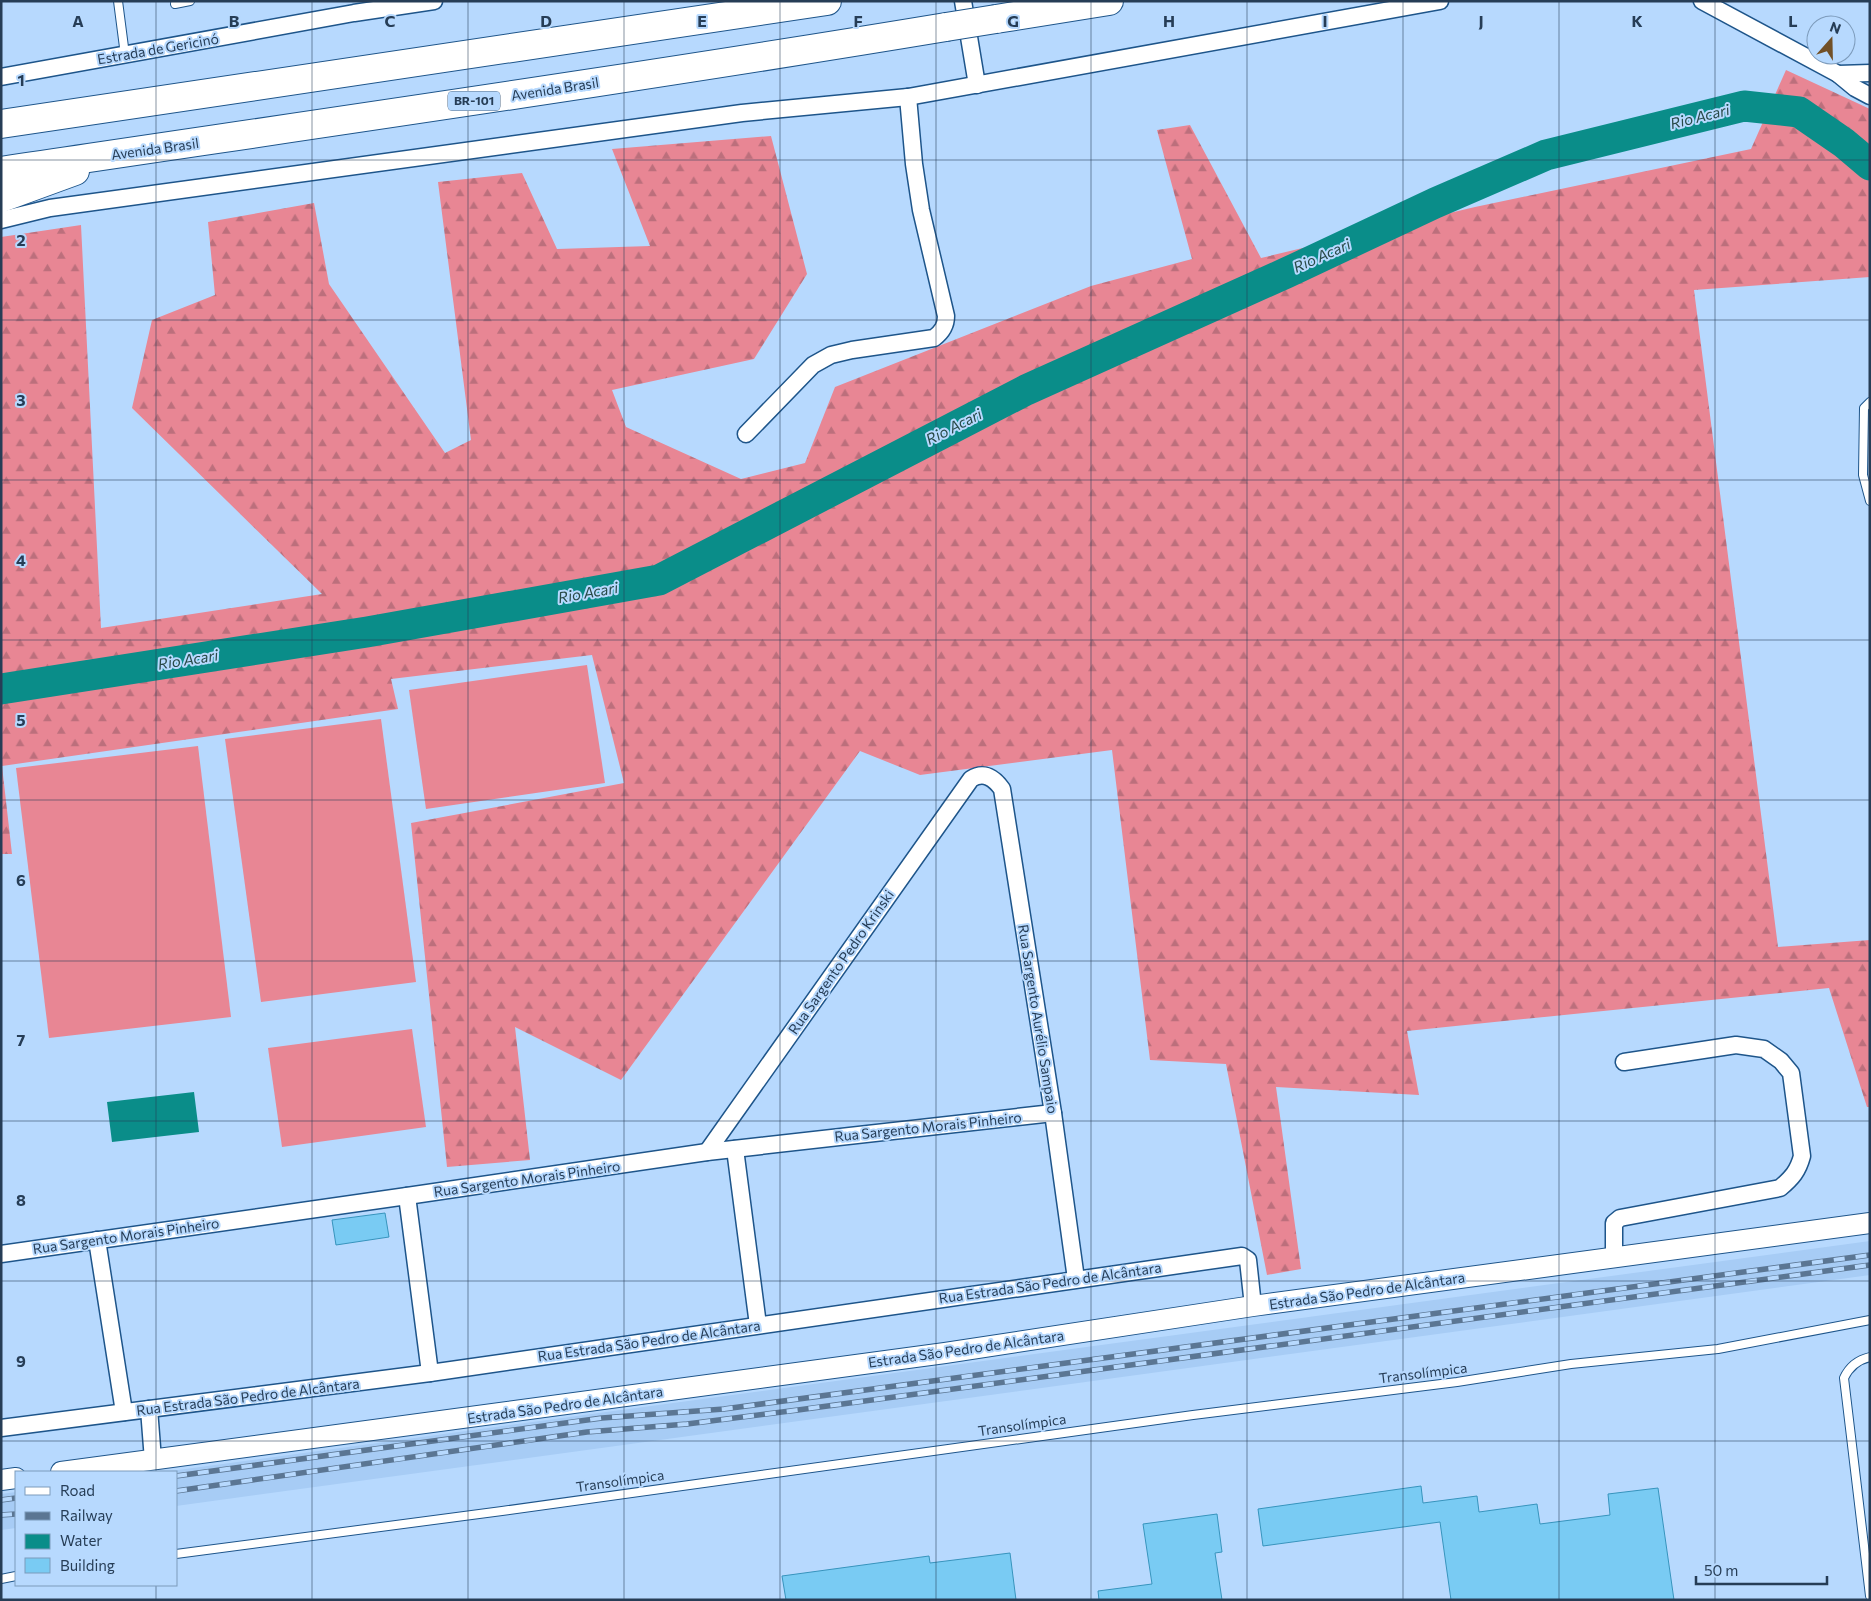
<svg xmlns="http://www.w3.org/2000/svg" width="1871" height="1601" font-family="Commissioner,sans-serif">
<defs>
<pattern id="forest-firs" width="22" height="20" patternUnits="userSpaceOnUse" patternTransform="scale(1.25)"><rect width="22" height="20" fill="#e88694"/><path d="M5 1l3.5 6h-7zM16 11l3.5 6h-7z" fill="#bc6f7c"/></pattern>
</defs>
<rect width="100%" height="100%" fill="#b7d9fe"/>
<g fill="#a7ccf5">
<polygon points="1870,1241 1870,1275 176,1506 176,1472 163,1472"/>
<polygon points="16,1492 16,1528 1,1530 1,1494"/>
</g>
<polygon fill="url(#forest-firs)" points="1786,70 1870,109 1870,277 1694,290 1778,947 1870,940 1870,1107 1867,1107 1829,988 1407,1031 1419,1095 1276,1087 1301,1269 1267,1275 1226,1064 1150,1060 1112,750 920,775 860,751 621,1080 515,1027 530,1160 447,1167 411,823 624,783 592,655 391,679 398,709 2,766 12,854 1,854 1,237 81,225 101,628 322,594 132,408 152,320 215,295 208,222 314,203 329,284 445,453 471,440 438,182 522,173 557,249 650,246 612,149 771,136 807,274 754,359 612,390 626,427 741,479 805,463 835,387 1091,286 1192,259 1157,130 1190,125 1261,258 1475,207 1751,149"/>
<g fill="#e88694">
<polygon points="587,665 605,783 426,809 409,690"/>
<polygon points="381,719 416,982 261,1002 225,739"/>
<polygon points="198,746 231,1017 49,1038 16,768"/>
<polygon points="412,1029 426,1127 282,1147 268,1048"/>
</g>
<polygon fill="#0a8d89" points="194,1092 199,1132 112,1142 107,1102"/>
<g fill="none" stroke-linecap="round" stroke-linejoin="round">
<polyline stroke="#0a8d89" stroke-width="31" points="1,689 367,632 659,580 1026,390 1286,273 1435,203 1546,155 1744,106 1799,112 1844,143 1870,165"/>
</g>
<g fill="#79cbf3" stroke="#3794bd">
<polygon points="385,1213 389,1237 336,1245 332,1220"/>
<polygon points="1421,1486 1423,1503 1477,1496 1479,1512 1537,1504 1540,1524 1610,1515 1608,1494 1658,1488 1674,1600 1451,1600 1440,1522 1263,1546 1258,1509"/>
<polygon points="1217,1514 1222,1552 1215,1553 1222,1600 1099,1600 1098,1591 1152,1584 1143,1524"/>
<polygon points="1010,1553 1016,1600 786,1600 782,1576 929,1556 930,1563"/>
</g>
<g fill="none" stroke-linecap="round" stroke-linejoin="round">
<defs>
<g id="service">
<polyline points="118,1 125,55"/>
<polyline points="175,4 190,1"/>
<polyline points="1870,402 1864,408 1863,475 1870,501"/>
<path d="M 1870,1357 C 1857,1360 1849,1367 1844,1378 L 1870,1596"/>
<polyline points="176,1554 502,1511 1193,1415 1457,1382 1571,1364 1718,1349 1870,1320"/>
<polyline points="1,1579 16,1576"/>
</g>
<g id="minor">
<polyline points="963,1 977,85"/>
<polyline points="1702,1 1838,74 1855,88 1870,96"/>
<polyline points="1838,74 1870,73"/>
<polyline points="1,77 354,13 434,1"/>
<polyline points="1,220 50,208 742,113 908,97 1440,1"/>
<path d="M 746,434 L 813,365 L 831,355 L 852,350 L 934,338 C 942,332 946,326 946,316 L 921,210 L 914,164 L 908,97"/>
<polyline points="735,1149 758,1325"/>
<path d="M 707,1152 L 971,779 C 984,771 994,778 1002,789 L 1053,1113 L 1076,1279"/>
<polyline points="407,1196 430,1373"/>
<polyline points="97,1240 124,1412"/>
<polyline points="1,1254 407,1196 707,1152 1053,1113"/>
<path d="M 1614,1258 L 1614,1223 L 1620,1218 L 1780,1188 C 1792,1178 1798,1171 1802,1156 L 1791,1073 L 1781,1061 L 1764,1049 L 1736,1045 L 1624,1062"/>
<polyline points="149,1409 153,1460"/>
<polyline points="1,1428 430,1373 1242,1256 1248,1260 1253,1306"/>
</g>
<g id="tertiary">
<polyline points="61,1472 945,1353 1253,1306 1870,1223"/>
<polyline points="1,1480 16,1478"/>
</g>
<g id="motorway">
<polyline points="996,19 1109,1"/>
<polyline points="1,124 827,1"/>
<path d="M 1,171 C 316,124 632,79 946,27"/>
<polyline points="1,198 75,171"/>
</g>
</defs>
<use href="#service" stroke="#1e558a" stroke-width="10"/>
<use href="#minor" stroke="#1e558a" stroke-width="19"/>
<use href="#tertiary" stroke="#1e558a" stroke-width="22"/>
<use href="#motorway" stroke="#1e558a" stroke-width="30"/>
<use href="#service" stroke="#fff" stroke-width="8"/>
<use href="#minor" stroke="#fff" stroke-width="16"/>
<use href="#tertiary" stroke="#fff" stroke-width="20"/>
<use href="#motorway" stroke="#fff" stroke-width="28"/>
<defs>
<g id="rail">
<polyline points="176,1476 602,1418 724,1409 1870,1255"/>
<polyline points="176,1491 587,1432 687,1424 798,1410 1870,1265"/>
<polyline points="1,1500 16,1498"/>
<polyline points="1,1515 16,1514"/>
</g>
</defs>
<use href="#rail" stroke="#5b7693" stroke-width="5.5"/>
<use href="#rail" stroke="#b7d9fe" stroke-width="4" stroke-dasharray="11" stroke-linecap="butt"/>
<defs>
<polyline id="motorway-bridge" points="946,27 996,19"/>
</defs>
<use href="#motorway-bridge" stroke="#1e558a" stroke-width="30" stroke-linecap="butt"/>
<use href="#motorway-bridge" stroke="#fff" stroke-width="28"/>
</g>
<path fill="none" stroke="#263d56" stroke-width="1" stroke-opacity="0.55" d="M 156,1 L 156,1472M 312,1 L 312,1600M 468,1 L 468,1600M 624,1 L 624,1600M 780,1 L 780,1600M 936,1 L 936,1600M 1091,1 L 1091,1600M 1247,1 L 1247,1600M 1403,1 L 1403,1600M 1559,1 L 1559,1600M 1715,1 L 1715,1600M 1,160 L 1870,160M 1,320 L 1870,320M 1,480 L 1870,480M 1,640 L 1870,640M 1,800 L 1870,800M 1,961 L 1870,961M 1,1121 L 1870,1121M 1,1281 L 1870,1281M 1,1441 L 1870,1441M 156,1585 L 156,1600"/>
<g text-anchor="middle" stroke-width="4" stroke-linejoin="round" paint-order="stroke">
<rect fill="#b7d9fe" stroke="#526c88" stroke-width="1" x="448" y="91.5" width="52" height="19" rx="4"/>
<g font-size="12" font-weight="bold" fill="#263d56">
<text x="474" y="105">BR-101</text>
</g>
<g font-size="14" fill="#263d56" stroke="#b7d9fe">
<text transform="translate(158 49) rotate(-10)" y="5">Estrada de Gericinó</text>
<text transform="translate(555 89) rotate(-9)" y="5">Avenida Brasil</text>
<text transform="translate(155 149) rotate(-8)" y="5">Avenida Brasil</text>
<text transform="translate(841 962) rotate(-55)" y="5">Rua Sargento Pedro Krinski</text>
<text transform="translate(1038 1019) rotate(81)" y="5">Rua Sargento Aurélio Sampaio</text>
<text transform="translate(928 1127) rotate(-6)" y="5">Rua Sargento Morais Pinheiro</text>
<text transform="translate(527 1179) rotate(-8)" y="5">Rua Sargento Morais Pinheiro</text>
<text transform="translate(126 1236) rotate(-8)" y="5">Rua Sargento Morais Pinheiro</text>
<text transform="translate(1050 1283) rotate(-8)" y="5">Rua Estrada São Pedro de Alcântara</text>
<text transform="translate(1367 1291) rotate(-8)" y="5">Estrada São Pedro de Alcântara</text>
<text transform="translate(649 1341) rotate(-8)" y="5">Rua Estrada São Pedro de Alcântara</text>
<text transform="translate(966 1349) rotate(-8)" y="5">Estrada São Pedro de Alcântara</text>
<text transform="translate(1423 1373) rotate(-7)" y="5">Transolímpica</text>
<text transform="translate(248 1397) rotate(-7)" y="5">Rua Estrada São Pedro de Alcântara</text>
<text transform="translate(565 1405) rotate(-8)" y="5">Estrada São Pedro de Alcântara</text>
<text transform="translate(1022 1425) rotate(-8)" y="5">Transolímpica</text>
<text transform="translate(620 1481) rotate(-8)" y="5">Transolímpica</text>
</g>
<g font-size="15" font-style="italic" fill="#284947" stroke="#b7d9fe">
<text transform="translate(1700 117) rotate(-14)" y="5">Rio Acari</text>
<text transform="translate(1322 256) rotate(-24)" y="5">Rio Acari</text>
<text transform="translate(954 427) rotate(-27)" y="5">Rio Acari</text>
<text transform="translate(588 593) rotate(-10)" y="5">Rio Acari</text>
<text transform="translate(188 660) rotate(-9)" y="5">Rio Acari</text>
</g>
</g>
<g font-size="16" text-anchor="middle" font-weight="bold" fill="#263d56" stroke="#b7d9fe" stroke-width="4" stroke-linejoin="round" paint-order="stroke">
<text x="78" y="27">A</text>
<text x="234" y="27">B</text>
<text x="390" y="27">C</text>
<text x="546" y="27">D</text>
<text x="702" y="27">E</text>
<text x="858" y="27">F</text>
<text x="1013" y="27">G</text>
<text x="1169" y="27">H</text>
<text x="1325" y="27">I</text>
<text x="1481" y="27">J</text>
<text x="1637" y="27">K</text>
<text x="1793" y="27">L</text>
<text x="21" y="86">1</text>
<text x="21" y="246">2</text>
<text x="21" y="406">3</text>
<text x="21" y="566">4</text>
<text x="21" y="726">5</text>
<text x="21" y="886">6</text>
<text x="21" y="1046">7</text>
<text x="21" y="1206">8</text>
<text x="21" y="1367">9</text>
</g>
<rect width="1871" height="1601" fill="none" stroke="#263d56" stroke-width="5"/>
<rect x="15" y="1471" width="162" height="115" fill="#b7d9fe" stroke="#7d9bbb"/>
<rect x="25" y="1487" width="25" height="8" fill="#ffffff" stroke="#7d9bbb"/>
<text x="60" y="1496" font-size="15" fill="#263d56">Road</text>
<rect x="25" y="1512" width="25" height="8" fill="#5b7693" stroke="#7d9bbb"/>
<text x="60" y="1521" font-size="15" fill="#263d56">Railway</text>
<rect x="25" y="1534" width="25" height="15" fill="#0a8d89" stroke="#7d9bbb"/>
<text x="60" y="1546" font-size="15" fill="#263d56">Water</text>
<rect x="25" y="1558" width="25" height="15" fill="#79cbf3" stroke="#7d9bbb"/>
<text x="60" y="1571" font-size="15" fill="#263d56">Building</text>
<g transform="translate(1831 40) rotate(20)"><circle r="24" fill="#b7d9fe" stroke="#7d9bbb"/>
<path d="M0-4L9 19L0 12L-9 19Z" fill="#715027"/>
<text y="-8" font-size="14" font-weight="bold" text-anchor="middle" fill="#263d56">N</text>
</g>
<path d="M1696 1576v8h131v-8" fill="none" stroke="#263d56" stroke-width="2.5"/>
<text x="1704" y="1576" font-size="15" fill="#263d56" stroke="#b7d9fe" stroke-width="4" paint-order="stroke">50 m</text>
</svg>
